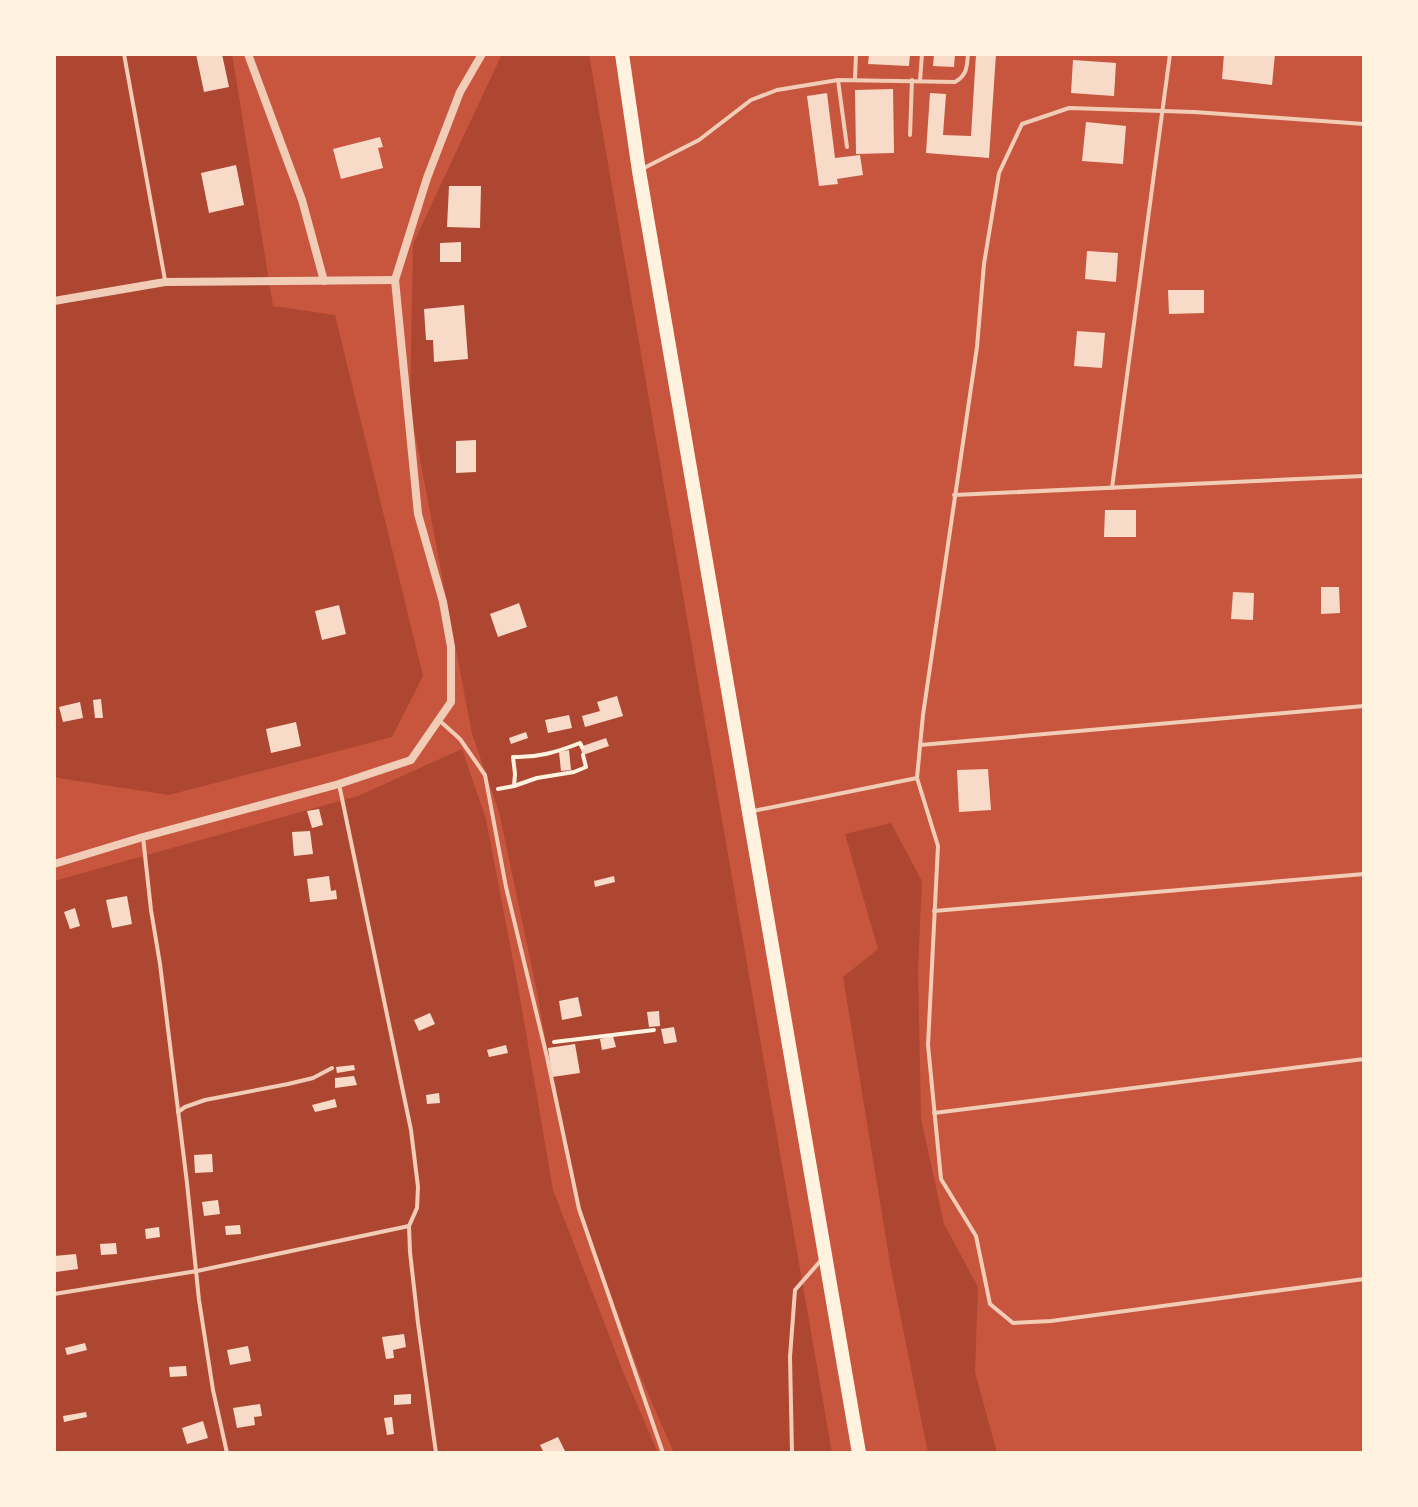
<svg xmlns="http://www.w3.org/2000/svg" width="1418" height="1507" font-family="'PT Serif',serif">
<rect width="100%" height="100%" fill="#c8553d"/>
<g fill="#ae4732">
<polygon points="54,54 232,54 273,306 335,315 423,676 392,737 169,795 58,778 54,775"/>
<polygon points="502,54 589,54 832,1453 674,1453 640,1375 571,1184 536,987 499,812 472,734 410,407 413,244"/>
<polygon points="462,749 486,819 519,992 553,1190 624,1374 658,1453 54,1453 54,881 358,796"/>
<polygon points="891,823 922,881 918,969 921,1118 944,1224 978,1287 975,1372 997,1453 928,1453 891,1269 843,977 878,949 845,834"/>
</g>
<g fill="#f7dbc8">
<polygon points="196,54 222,54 229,87 204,92"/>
<polygon points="869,54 910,54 909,66 868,64"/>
<polygon points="934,54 955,54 954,67 933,66"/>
<polygon points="976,54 996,54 989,158 926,153 930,93 946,94 943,135 971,136"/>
<polygon points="1224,54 1275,54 1272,85 1222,79"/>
<polygon points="1073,60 1116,63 1114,96 1071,93"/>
<polygon points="893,89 894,153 856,154 855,90"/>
<polygon points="827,93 835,158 860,155 863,175 837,179 838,184 819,186 807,96"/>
<polygon points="1086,122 1126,126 1123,164 1082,161"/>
<polygon points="380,137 383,147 378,148 383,168 341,179 333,149"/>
<polygon points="236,165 244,205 209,213 201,173"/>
<polygon points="449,186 481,186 480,228 447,227"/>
<polygon points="461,242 461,262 440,262 440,243"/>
<polygon points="1087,251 1118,253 1116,282 1085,279"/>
<polygon points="1168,290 1204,290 1204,313 1169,314"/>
<polygon points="464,305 468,359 434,362 433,340 426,340 424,309"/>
<polygon points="1077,331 1105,333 1102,368 1074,366"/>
<polygon points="476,440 476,472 456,473 456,441"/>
<polygon points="1105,510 1136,510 1136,537 1104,537"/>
<polygon points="1321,587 1339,587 1340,613 1321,614"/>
<polygon points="1233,592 1254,593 1253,620 1231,619"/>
<polygon points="519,603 527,627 498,637 490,614"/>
<polygon points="339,605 346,634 322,640 315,611"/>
<polygon points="617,696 623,716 585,727 582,716 600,711 597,702"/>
<polygon points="101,699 103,718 95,718 93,700"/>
<polygon points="80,702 83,718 63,722 59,707"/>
<polygon points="569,715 572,728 548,733 545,720"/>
<polygon points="296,722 301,746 271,753 266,729"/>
<polygon points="526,732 528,738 511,744 509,738"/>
<polygon points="606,738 609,746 583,755 580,747"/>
<polygon points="569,750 571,770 561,771 559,752"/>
<polygon points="988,769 991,810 959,812 957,770"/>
<polygon points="319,809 323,825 312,828 307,811"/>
<polygon points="310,831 313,854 294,856 292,832"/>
<polygon points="329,876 331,891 336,890 337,899 310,902 307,879"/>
<polygon points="614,876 615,882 595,887 594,881"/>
<polygon points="127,896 132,924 112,928 106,900"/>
<polygon points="75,908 80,926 70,929 64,912"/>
<polygon points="578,997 582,1016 562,1020 559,1001"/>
<polygon points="659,1011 660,1026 649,1027 647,1012"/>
<polygon points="430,1013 435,1024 419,1031 414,1020"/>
<polygon points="674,1027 677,1042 664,1044 661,1029"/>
<polygon points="613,1036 616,1047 602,1050 600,1039"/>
<polygon points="575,1044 580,1073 552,1077 548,1048"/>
<polygon points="506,1045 508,1053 489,1057 487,1050"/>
<polygon points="354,1065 355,1070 337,1073 336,1067"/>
<polygon points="354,1076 357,1085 335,1088 335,1078"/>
<polygon points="439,1093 440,1103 427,1104 426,1095"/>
<polygon points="335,1099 337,1107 315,1112 312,1105"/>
<polygon points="212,1154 213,1172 195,1173 194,1155"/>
<polygon points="218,1200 220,1214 204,1216 202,1202"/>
<polygon points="240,1225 241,1234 226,1235 225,1226"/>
<polygon points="159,1227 160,1237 146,1239 145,1229"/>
<polygon points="116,1243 117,1254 101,1255 100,1244"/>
<polygon points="76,1254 78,1269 56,1272 54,1256"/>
<polygon points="404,1334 406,1347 393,1350 394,1358 386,1359 382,1337"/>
<polygon points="85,1343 87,1350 67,1355 65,1348"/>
<polygon points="248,1346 251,1361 230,1365 227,1350"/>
<polygon points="186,1366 187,1376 170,1377 169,1367"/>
<polygon points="411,1394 411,1404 394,1405 394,1395"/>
<polygon points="260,1404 262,1416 254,1417 255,1425 237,1428 233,1408"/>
<polygon points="86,1412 87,1417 64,1422 63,1416"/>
<polygon points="392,1417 394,1434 387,1435 384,1418"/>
<polygon points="203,1421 208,1438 187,1444 182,1428"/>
<polygon points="558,1437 566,1453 544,1453 540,1445"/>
</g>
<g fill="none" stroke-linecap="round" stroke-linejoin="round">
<g stroke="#fff3e0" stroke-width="4">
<polyline points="514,786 537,778 574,772 586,767 583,755"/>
<path d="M 498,789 L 514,786 L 515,774 L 513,757 C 537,758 557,752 580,743 L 582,747"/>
<polyline points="554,1042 654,1030"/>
</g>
<g stroke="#f1ccb7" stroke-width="4">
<polyline points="124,54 165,280"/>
<polyline points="855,79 856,54"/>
<polyline points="838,80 847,147"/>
<polyline points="920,81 922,54"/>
<polyline points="910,135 912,80"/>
<path d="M 642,169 L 699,140 L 751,100 L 777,90 L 838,80 L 955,82 C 967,75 967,67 968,54"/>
<polyline points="1112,488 1170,54"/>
<polyline points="954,495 1364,476"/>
<polyline points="440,721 460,739 485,775 506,887 547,1057 579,1209 663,1453"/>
<polyline points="920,745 1364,706"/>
<polyline points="917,778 938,846 928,1045 941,1179 976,1236 990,1304 1013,1323 1051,1321 1364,1279"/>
<polyline points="753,811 917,778 923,715 977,347 984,264 999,173 1022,124 1069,108 1194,112 1364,124"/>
<polyline points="143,837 151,910 160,964 187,1183 199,1300 213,1390 227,1453"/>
<polyline points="934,911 1364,874"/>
<polyline points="178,1112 185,1107 205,1100 288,1084 313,1078 332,1068"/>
<polyline points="934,1113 1364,1059"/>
<polyline points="409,1226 410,1252 418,1323 436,1453"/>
<polyline points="54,1294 197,1271 409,1226 417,1208 418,1187 411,1130 339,784"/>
<polyline points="792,1453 790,1357 795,1290 823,1258"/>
</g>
<g stroke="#f1ccb7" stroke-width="8">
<polyline points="248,54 302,200 324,281"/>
<polyline points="54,301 165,282 395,280"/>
<polyline points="54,864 143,837 339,784 411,760 451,702 451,647 443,602 418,514 395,280 427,178 460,92 482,54"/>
</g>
<polyline stroke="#fff3e0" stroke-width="14" points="622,54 639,171 859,1453"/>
</g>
<rect width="1418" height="1507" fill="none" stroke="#fff3e0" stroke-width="112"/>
</svg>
